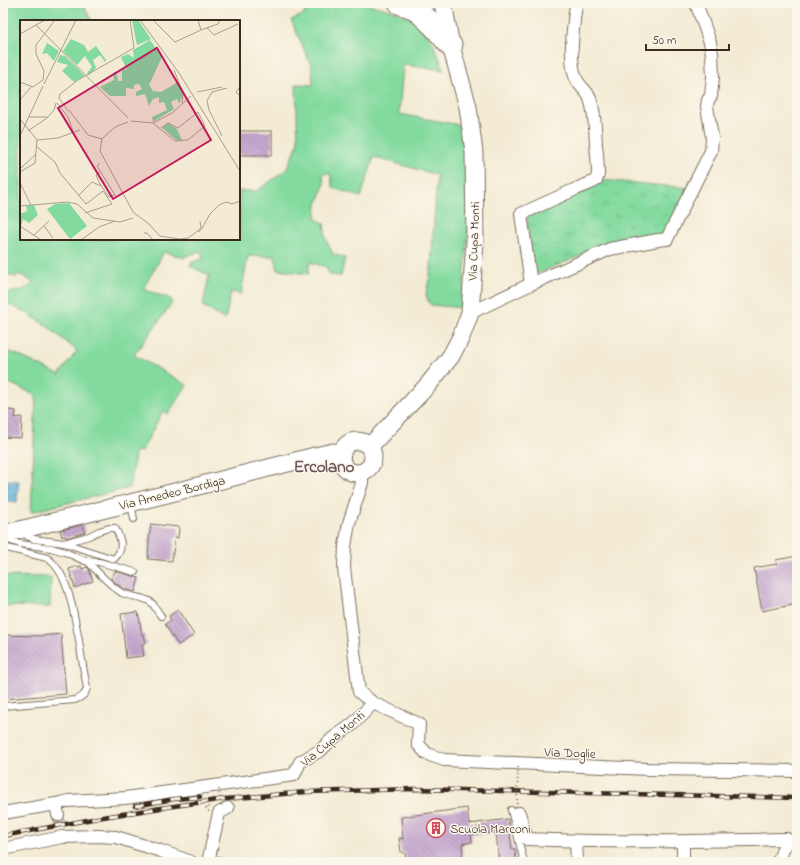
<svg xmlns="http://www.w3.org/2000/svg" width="800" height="865" font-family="'Indie Flower',sans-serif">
<defs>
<pattern id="park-tufts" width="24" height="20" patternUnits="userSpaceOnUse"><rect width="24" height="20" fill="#82da9e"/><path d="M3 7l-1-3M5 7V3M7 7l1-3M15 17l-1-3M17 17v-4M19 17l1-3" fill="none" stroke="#71bb88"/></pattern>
<pattern id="water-waves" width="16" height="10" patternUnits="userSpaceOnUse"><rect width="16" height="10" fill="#5fb1da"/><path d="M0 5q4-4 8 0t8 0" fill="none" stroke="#5090b0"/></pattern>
<pattern id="building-back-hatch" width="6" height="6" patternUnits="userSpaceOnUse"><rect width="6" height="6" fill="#c6a7d0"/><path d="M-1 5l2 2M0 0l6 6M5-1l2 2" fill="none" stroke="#a288a8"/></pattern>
</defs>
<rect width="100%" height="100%" fill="#fbf7ec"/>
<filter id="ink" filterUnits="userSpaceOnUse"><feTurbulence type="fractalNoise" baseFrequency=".025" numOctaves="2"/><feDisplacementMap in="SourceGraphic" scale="8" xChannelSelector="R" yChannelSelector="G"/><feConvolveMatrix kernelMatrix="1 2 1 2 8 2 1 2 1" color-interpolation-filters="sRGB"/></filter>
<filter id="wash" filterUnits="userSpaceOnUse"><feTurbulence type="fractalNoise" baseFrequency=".012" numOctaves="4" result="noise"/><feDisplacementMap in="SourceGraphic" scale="16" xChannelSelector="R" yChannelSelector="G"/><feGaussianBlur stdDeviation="0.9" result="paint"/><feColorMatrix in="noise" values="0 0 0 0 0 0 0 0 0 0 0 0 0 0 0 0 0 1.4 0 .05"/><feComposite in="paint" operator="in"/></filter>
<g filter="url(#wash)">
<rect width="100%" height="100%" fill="#f3ebd4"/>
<g fill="#82da9e" stroke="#5e825e">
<polygon points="3,3 82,3 92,21 21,21 21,239 239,239 239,191 257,191 286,170 298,144 296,84 313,85 312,67 291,20 305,14 303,3 360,3 396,11 411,19 421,26 433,43 444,70 403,65 399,114 460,125 471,195 462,308 431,305 428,301 426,294 431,269 437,175 374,157 361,197 333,188 330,173 323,174 324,185 317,205 316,219 324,223 326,239 333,254 345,258 341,276 330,275 326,267 310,262 308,274 278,270 275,256 248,256 241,294 231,292 225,320 203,306 209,275 190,266 192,262 203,259 201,251 186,256 185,258 164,252 143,289 171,299 172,303 134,355 187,385 168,414 163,411 141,452 136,450 129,488 31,512 36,395 3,380 3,353 5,350 18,355 59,375 77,351 47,326 29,314 3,302 3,294 23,290 33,284 30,280 19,274 16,277 3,273"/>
<polygon points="3,576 51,577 50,607 3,606"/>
</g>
<polygon fill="url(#park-tufts)" stroke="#5e825e" points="600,180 689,188 666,234 657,238 626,240 606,246 533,275 527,217"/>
<polygon fill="url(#water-waves)" stroke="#4d6e7c" points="8,480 19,481 17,502 6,501"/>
<g id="blocks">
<g fill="url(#building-back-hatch)">
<rect x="239" y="131" width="33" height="24"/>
<polygon points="3,409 16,411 15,418 22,417 21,438 3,437"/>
<polygon points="151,524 179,527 178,538 175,537 172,561 148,559 149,541 149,540"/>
<polygon points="83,525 85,532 66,538 66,536 62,537 60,530"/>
<polygon points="797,556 797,604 762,611 754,568 777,564 776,560"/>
<polygon points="78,566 78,567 81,566 82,569 87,567 89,569 93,581 75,588 69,569"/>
<polygon points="115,571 139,578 135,592 124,589 111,579"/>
<polygon points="178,610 194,635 178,645 165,624 171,620 169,616"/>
<polygon points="138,612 142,635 144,634 146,644 142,644 144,656 126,658 121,614"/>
<polygon points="61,634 66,694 3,699 3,635 40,636"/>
<polygon points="467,808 469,824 508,819 512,849 515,849 516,862 499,862 496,833 471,834 472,842 462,844 463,862 406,862 405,853 401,852 399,838 403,839 401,817"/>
</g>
</g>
</g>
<g filter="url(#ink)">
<use href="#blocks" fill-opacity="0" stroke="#7b6e5e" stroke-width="1"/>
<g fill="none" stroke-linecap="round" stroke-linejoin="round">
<polyline stroke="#cec4b0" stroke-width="12" stroke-dasharray="12 6" stroke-linecap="butt" points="58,815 61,829"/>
<defs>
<g id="lane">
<polyline points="131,504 134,519"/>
<path d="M 24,531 L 27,536 L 34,539 L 64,543 L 114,559 C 124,549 122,540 115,528 L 109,528 L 99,531 L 89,536 L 64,543"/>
<polyline points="6,538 8,540 20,544 51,548 65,552 85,561 99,562 135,572"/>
<path d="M 3,547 L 47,558 C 69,572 74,616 79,640 C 81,656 84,672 87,688 C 86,695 81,698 75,700 L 3,706"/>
<path d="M 87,561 C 98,572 109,585 122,593 C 132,598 144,596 152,603 C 155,607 158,612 161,616"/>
<polyline points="511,810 524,862"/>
<polyline points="213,862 219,860 225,862"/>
</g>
<g id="street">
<path d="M 531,284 L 521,214 L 576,189 L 593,182 L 596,180 L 598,175 C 598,165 597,154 596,144 C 595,129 595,110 589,96 C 585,89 577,84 575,76 C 570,61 572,37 574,21 C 574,15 576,9 576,3"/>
<polyline points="470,313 531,284 610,249 658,240 667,239 711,151 712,138 707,106 708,100 711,96 713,77 712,54 710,42 696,3"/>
<polyline points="362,473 362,483 349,523 345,546 344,568 359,692 373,703 419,724 418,744 427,754 444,760 648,769 797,771"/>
<polyline points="56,804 68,801 125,798 294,775 300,762 321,750 332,739 353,724 373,703"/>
<polyline points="3,813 56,804 58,815"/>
<path d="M 519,813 L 527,839 C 613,843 700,841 787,839 L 778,862"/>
<polyline points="576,841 577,862"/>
<polyline points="683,842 683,862"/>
<polyline points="3,849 62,837 97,836 116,837 161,851 191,862"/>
<polyline points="208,862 219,813 228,808"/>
</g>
<g id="secondary">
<circle cx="357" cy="457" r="16"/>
<polyline points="369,447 428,385 451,356 461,337 470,313 475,241 474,152 468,107 451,46 443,3"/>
<polyline points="3,534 163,495 315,456 333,452 342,454"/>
</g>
<polyline id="highway" points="400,3 415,8 434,26 451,46"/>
</defs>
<use href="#lane" stroke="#7b6e5e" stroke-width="8"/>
<use href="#street" stroke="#7b6e5e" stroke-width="14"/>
<use href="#secondary" stroke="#7b6e5e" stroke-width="19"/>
<use href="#highway" stroke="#7b6e5e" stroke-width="24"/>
<polyline stroke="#7b6e5e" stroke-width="2" stroke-dasharray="1 3" stroke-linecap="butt" points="209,811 207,811 206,807 210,807"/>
<use href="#lane" stroke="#fff" stroke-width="6"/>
<use href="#street" stroke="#fff" stroke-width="12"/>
<use href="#secondary" stroke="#fff" stroke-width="17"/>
<use href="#highway" stroke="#fff" stroke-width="22"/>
<defs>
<g id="rail">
<polyline points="135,806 174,799 200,797"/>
<polyline points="3,836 103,817 174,806 225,799 306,792 414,789 797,798"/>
</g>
</defs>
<use href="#rail" stroke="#3b2a1e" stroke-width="4.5"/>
<use href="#rail" stroke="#fbf7ec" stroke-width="3" stroke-dasharray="9" stroke-linecap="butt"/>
<g stroke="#7b6e5e" stroke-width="2" stroke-dasharray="1 3" stroke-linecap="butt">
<polyline points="219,789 221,806"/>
<polyline points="517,804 518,764"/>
</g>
</g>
</g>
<defs>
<symbol id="building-ring" viewBox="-11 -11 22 22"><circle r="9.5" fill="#fbf7ec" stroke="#d1495b" stroke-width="1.5"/><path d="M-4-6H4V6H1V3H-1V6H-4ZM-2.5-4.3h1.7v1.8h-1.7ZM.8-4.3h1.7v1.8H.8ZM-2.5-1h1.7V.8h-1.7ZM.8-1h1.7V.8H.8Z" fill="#d1495b"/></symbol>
</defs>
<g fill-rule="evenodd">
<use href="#building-ring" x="425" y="817" width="22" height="22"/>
</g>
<g text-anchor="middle" stroke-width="3" stroke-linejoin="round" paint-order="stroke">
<g font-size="13" fill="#3b2a1e" stroke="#fbf7ec">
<text transform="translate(473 241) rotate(-88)" y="5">Via Cupa Monti</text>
<text transform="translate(172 492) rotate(-14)" y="5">Via Amedeo Bordiga</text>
<text transform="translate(332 738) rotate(-40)" y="5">Via Cupa Monti</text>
<text transform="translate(570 752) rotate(2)" y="5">Via Doglie</text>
</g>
<g font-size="13" fill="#3b2a1e" stroke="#fbf7ec" text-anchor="start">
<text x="450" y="833">Scuola Marconi</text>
</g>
<g font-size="17" font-weight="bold" fill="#6c565c" stroke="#fbf7ec">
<text x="324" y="472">Ercolano</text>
</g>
</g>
<g transform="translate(20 20)">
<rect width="220" height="220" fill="#f3ebd4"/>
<path d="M 112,0 L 118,0 L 131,19 L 117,25 ZM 51,19 L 64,25 L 68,32 L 76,26 L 86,40 L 85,42 L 80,35 L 73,40 L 76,48 L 69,55 L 67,53 L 72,47 L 65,36 L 57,45 L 43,31 ZM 130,20 L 142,37 L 129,65 L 133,71 L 141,72 L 158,62 L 163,74 L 159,84 L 157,79 L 151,82 L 154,89 L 133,102 L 132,97 L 147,90 L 144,82 L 139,83 L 139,77 L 133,79 L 129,86 L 125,74 L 116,76 L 116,72 L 122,69 L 119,64 L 114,65 L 114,69 L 106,68 L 106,76 L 90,76 L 80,67 L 94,60 L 93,53 L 96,51 L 98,61 L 102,61 L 102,48 L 107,50 L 101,37 L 108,34 L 114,38 L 113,30 ZM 40,35 L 45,36 L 65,56 L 54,62 L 42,51 L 48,45 L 37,42 ZM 49,183 L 67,206 L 50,219 L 27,189 L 35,184 Z" fill="#82da9e"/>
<path d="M 148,103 L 157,109 L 162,120 L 156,120 L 142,108 ZM 14,185 L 18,195 L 9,203 L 3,199 L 1,206 L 0,194 L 7,191 L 6,186 Z" fill="#82da9e"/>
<path d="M 27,23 L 39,31 L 34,41 L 27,33 L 22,34 Z" fill="#82da9e"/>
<path fill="none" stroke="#a99e8b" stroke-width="1" d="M 120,0 L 159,53 L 220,151M 133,0 L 155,22 L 181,10 L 178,0M 16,5 L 108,98M 187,8 L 194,15 L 218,4M 181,10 L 198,4 L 200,0M 0,14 L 25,0M 154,50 L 163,73 L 162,83M 0,62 L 13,67 L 23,60 L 24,51 L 16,34 L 16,25 L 35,0M 24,64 L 56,0M 220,67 L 216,72 L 220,76M 177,72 L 202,67M 0,80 L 11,67M 37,83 L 48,97 L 53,111M 49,90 L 68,115 L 82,119M 48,91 L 39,78 L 40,74 L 58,60 L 114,28 L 110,0M 9,97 L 27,97M 0,99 L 17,120M 111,101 L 133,103 L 152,93 L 171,76M 133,103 L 155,121 L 168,120 L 185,106 L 178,92 L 158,108 L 148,103 L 141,108M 8,111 L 27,98 L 34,90 L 36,83M 0,116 L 23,66M 202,116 L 189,90 L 187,81 L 192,72 L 207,68M 82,119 L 80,131 L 113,192 L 129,204M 82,119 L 95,107 L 108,102M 17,120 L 38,118 L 60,110M 17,127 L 35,142 L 40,153 L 66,184 L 83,171 L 92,184 L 65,193M 80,143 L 77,146 L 95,175 L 89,177 L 80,164 L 76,155 L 80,152M 0,149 L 16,134M 0,152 L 15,143 L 17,120M 0,163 L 11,185M 58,176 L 72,162 L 81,166M 0,186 L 47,182 L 57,184 L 73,198 L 100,202 L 113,198M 128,203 L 140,216 L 159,219 L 168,218 L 175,213 L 181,208 L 180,201M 0,206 L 21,220M 24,206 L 33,218M 178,212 L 181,210 L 190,194 L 199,185 L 206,182 L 212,184 L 220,181M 124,213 L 127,213 L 133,220M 14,215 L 29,201M 61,220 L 79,207 L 95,201"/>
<path fill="#c2185b" fill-opacity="0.15" stroke="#c2185b" stroke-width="2" d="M 137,28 L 191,120 L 93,179 L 38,88 Z"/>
<rect width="220" height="220" fill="none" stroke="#3b2a1e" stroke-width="2"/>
</g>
<rect width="800" height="865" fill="none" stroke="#fbf7ec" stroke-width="16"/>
<path d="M646 44v6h83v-6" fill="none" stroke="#3b2a1e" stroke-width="2"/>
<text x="652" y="44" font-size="12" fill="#3b2a1e" stroke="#fbf7ec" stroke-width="3" paint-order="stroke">50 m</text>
</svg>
